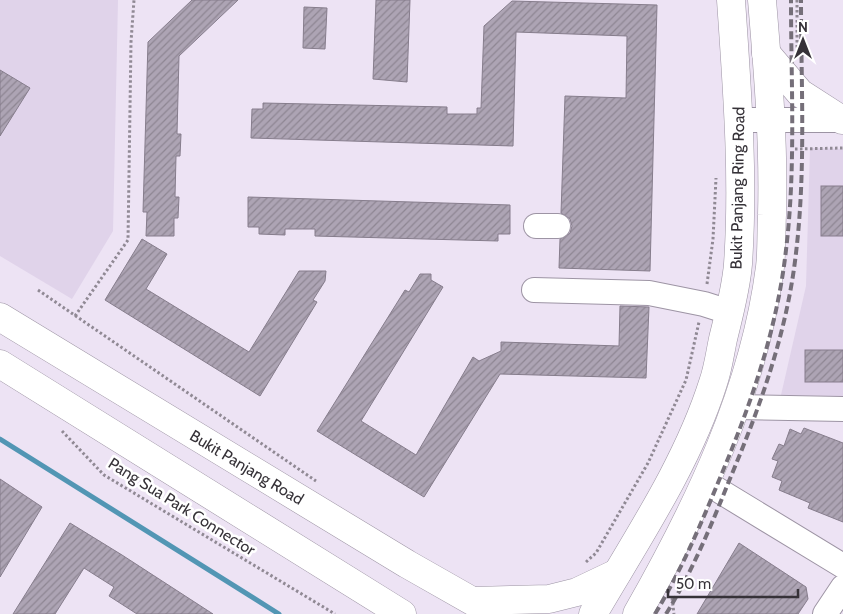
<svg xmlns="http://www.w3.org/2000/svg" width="843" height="614" font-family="Cabin,sans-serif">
<defs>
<pattern id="building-hatch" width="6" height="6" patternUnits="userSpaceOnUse" patternTransform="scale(1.25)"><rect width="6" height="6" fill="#ada4b4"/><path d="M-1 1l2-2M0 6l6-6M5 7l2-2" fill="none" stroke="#8e8693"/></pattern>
</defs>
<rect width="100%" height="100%" fill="#ede3f4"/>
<g fill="#e0d3ea">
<polygon points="0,0 118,0 113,231 72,299 0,256"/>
<polygon points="810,148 843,149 843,396 781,395 806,286"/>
</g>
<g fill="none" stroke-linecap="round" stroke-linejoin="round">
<polyline stroke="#5296b4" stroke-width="5" points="0,439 279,614"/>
</g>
<g fill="url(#building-hatch)" stroke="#867d8c">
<polygon points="192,0 238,0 179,56 177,134 181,134 180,156 176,156 175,197 179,197 178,218 174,218 174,236 146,236 147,212 143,212 148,42"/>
<polygon points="376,0 410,0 407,82 373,79"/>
<polygon points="512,1 657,5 650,271 559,268 560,239 570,233 572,226 570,219 561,213 565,96 626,98 627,36 516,32 513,146 251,138 252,109 263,109 263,103 447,107 447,114 477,114 477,108 481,108 484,26"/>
<polygon points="304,7 327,8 325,49 303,48"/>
<polygon points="0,70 30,88 0,136"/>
<rect x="821" y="186" width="22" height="50"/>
<polygon points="248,197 510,205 510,234 498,234 498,241 315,236 315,229 285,229 285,235 259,234 259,227 248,227"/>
<polygon points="142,239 167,254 146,289 249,352 299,271 326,271 325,281 313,300 317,302 260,396 105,300"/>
<polygon points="420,274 431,274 431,280 443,287 361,421 416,455 473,357 479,361 501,351 501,342 619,346 620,306 649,307 646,378 500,374 424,497 317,431 405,290 409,292"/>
<rect x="805" y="350" width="38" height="32"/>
<polygon points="804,428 843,443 843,522 808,508 810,503 779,490 782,481 772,477 778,461 772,459 779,444 784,446 790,429 801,434"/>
<polygon points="0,479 42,507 0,577"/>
<polygon points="70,523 122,555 213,614 137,614 109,596 114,587 84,568 55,614 13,614"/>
<polygon points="739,543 806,587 808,599 798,614 697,614"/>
</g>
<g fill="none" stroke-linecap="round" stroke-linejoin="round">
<defs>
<g id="minor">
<polyline points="739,120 843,120"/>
<polyline points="536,226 558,226"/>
<polyline points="534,290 649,293 704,304 729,312"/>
<polyline points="735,407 843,409"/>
<polyline points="705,482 843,566"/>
<polyline points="825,614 843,587"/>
</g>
<g id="major">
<polyline points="766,53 800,93 842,120"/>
<polyline points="0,317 407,564 495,614"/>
<polyline points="0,364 402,614"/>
<polyline points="474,601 549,599 577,592 617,573"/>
<path d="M 593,614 C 636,540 687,465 713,383 C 718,369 720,353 723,339 C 729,314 736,289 738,264 C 744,176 737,88 731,0"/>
<path d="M 637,614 C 698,507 754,391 770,267 C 772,250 771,232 772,215 C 774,143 768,72 762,0"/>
</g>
</defs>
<use href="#minor" stroke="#9d94a4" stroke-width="26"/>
<use href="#major" stroke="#9d94a4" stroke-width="29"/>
<g stroke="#908994" stroke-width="3" stroke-dasharray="2.5 2.5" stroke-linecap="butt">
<polyline points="797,0 797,57"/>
<polyline points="795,149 843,148"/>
<polyline points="707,284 713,239 716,178"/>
<polyline points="38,290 316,481"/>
<polyline points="75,316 128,240 131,42 134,0"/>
<polyline points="62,431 104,475 335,614"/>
<polyline points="586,562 596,553 648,463 686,380 699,322"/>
<polyline points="672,598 674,614"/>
</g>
<use href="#minor" stroke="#fff" stroke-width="24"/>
<use href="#major" stroke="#fff" stroke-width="28"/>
<g stroke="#756f79" stroke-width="4" stroke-dasharray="8 4" stroke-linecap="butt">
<path d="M 655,614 C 681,571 701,524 720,478 C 751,404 777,330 786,250 C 796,167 791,83 791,0"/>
<path d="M 666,614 C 692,572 711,526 729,481 C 760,407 787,333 796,253 C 806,170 801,84 801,0"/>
</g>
</g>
<g text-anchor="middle" stroke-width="5" stroke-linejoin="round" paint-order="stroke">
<g font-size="16" fill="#363238" stroke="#fff">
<text transform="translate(737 188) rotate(-89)" y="6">Bukit Panjang Ring Road</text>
<text transform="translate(247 467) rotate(31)" y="6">Bukit Panjang Road</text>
<text transform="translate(182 506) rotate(32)" y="6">Pang Sua Park Connector</text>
</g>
</g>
<g transform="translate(803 40)" stroke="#ffffff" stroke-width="4" paint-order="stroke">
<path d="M0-4L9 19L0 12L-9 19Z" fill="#363238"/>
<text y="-8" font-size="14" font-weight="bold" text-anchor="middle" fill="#363238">N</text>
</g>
<path d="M668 589v8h130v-8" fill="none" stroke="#363238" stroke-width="2.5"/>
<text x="676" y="589" font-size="15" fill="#363238" stroke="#ffffff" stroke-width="4" paint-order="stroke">50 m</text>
</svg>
